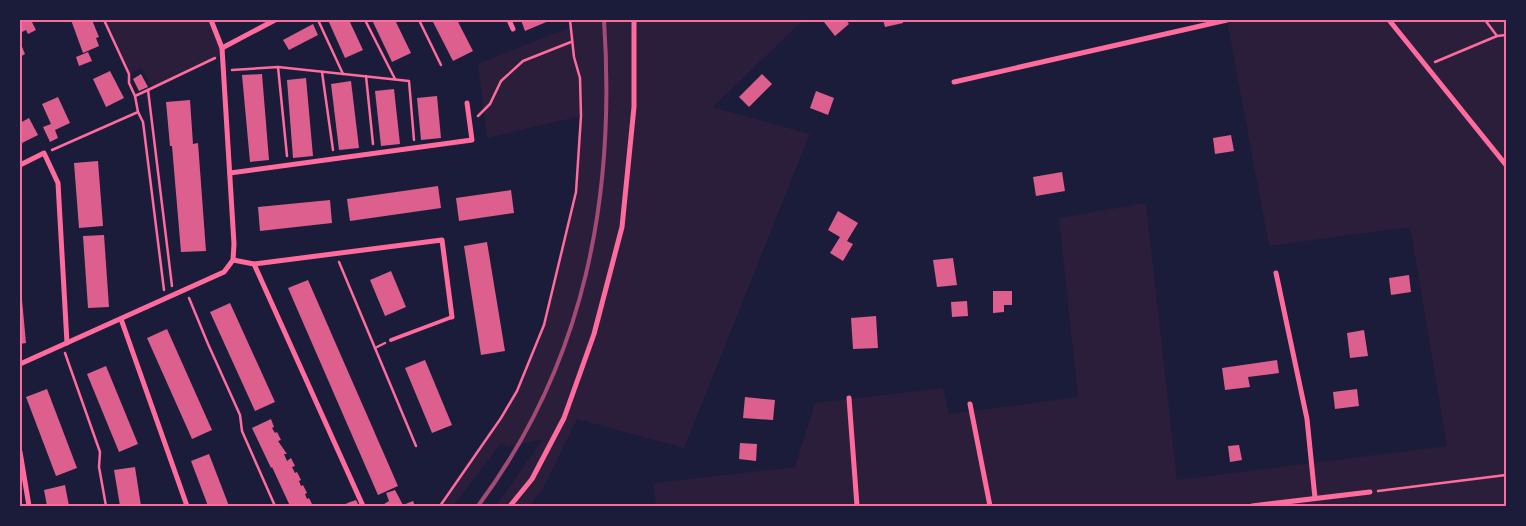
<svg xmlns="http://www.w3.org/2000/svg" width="1526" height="526" font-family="Jost,sans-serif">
<rect width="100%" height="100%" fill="#1b1b3a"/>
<g fill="#2a1e3b">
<polygon points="104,20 211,20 223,55 152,87 142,68 129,74"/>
<polygon points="570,20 803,20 713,107 810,134 684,448 577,419 544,486 530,506 496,506 543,439 507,447 502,442 453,506 440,506 501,418 517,391 544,325 576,192 581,116 487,138 478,64 571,27"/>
<polygon points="1227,20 1506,20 1506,506 656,506 654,483 795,467 815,403 943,388 949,414 1078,397 1059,218 1146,203 1177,480 1447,446 1410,227 1269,246"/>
</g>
<g fill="#dd5f8e">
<polygon points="20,20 31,20 36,30 28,34 26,30 20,33"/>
<polygon points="71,20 92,20 99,37 96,38 99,46 83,53"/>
<polygon points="328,20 349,20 363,50 345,58"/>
<polygon points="372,20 395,20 411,53 392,62"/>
<polygon points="432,20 457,20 473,51 453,61"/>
<polygon points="521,20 551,20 525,31"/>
<polygon points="826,20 846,20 849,24 835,36 824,22"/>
<polygon points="883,20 903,20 903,23 885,27"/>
<polygon points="313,24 318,35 289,50 283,40"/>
<polygon points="20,42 25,54 20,57"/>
<polygon points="88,52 92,61 79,66 76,57"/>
<polygon points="110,71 124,98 106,107 93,79"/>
<polygon points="141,74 148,87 139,91 133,79"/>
<polygon points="262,74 269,160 250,162 242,75"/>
<polygon points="762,74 772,84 749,107 739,97"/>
<polygon points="306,78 313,156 293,158 287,80"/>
<polygon points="351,81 359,148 339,150 331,84"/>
<polygon points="394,89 400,144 381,146 375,91"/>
<polygon points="816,91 834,98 828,115 810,108"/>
<polygon points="437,96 441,138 421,140 417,98"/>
<polygon points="58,97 70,123 55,130 58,138 50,142 43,127 51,124 42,104"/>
<polygon points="190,100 193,144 198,143 206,251 181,252 172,146 170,146 166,102"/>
<polygon points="29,118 38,135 20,144 20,123"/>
<polygon points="1231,135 1234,151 1215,154 1213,138"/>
<polygon points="98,161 103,226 79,228 74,163"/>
<polygon points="1062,172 1065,191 1036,196 1033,177"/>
<polygon points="438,186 441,208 350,221 347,199"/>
<polygon points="511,190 514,213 459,221 456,198"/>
<polygon points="330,200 332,223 260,231 258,207"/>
<polygon points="838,211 858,223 847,241 853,244 843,261 830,253 840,237 828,230"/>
<polygon points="104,235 109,307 88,308 83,236"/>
<polygon points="487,242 505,351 481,355 464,246"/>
<polygon points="953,258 957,285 937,287 933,260"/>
<polygon points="391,271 406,307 385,316 370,280"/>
<polygon points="1409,275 1411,292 1391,295 1389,278"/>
<polygon points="308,280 398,486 378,495 288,288"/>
<polygon points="20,289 21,289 26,343 20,344"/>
<polygon points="993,291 1012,291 1012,305 1004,305 1004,312 993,313"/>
<polygon points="967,301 968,316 952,317 951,302"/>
<polygon points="230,303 275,402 255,411 210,312"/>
<polygon points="876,316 878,348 853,349 851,318"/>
<polygon points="167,329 212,430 192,439 147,338"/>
<polygon points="1364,330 1368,356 1350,358 1347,333"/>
<polygon points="425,360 452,425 432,433 405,368"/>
<polygon points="1277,360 1279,373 1248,377 1250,387 1225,390 1222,368"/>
<polygon points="106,366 138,444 119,452 87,374"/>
<polygon points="47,389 77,468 56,476 26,397"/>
<polygon points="1357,389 1359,406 1335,409 1333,392"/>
<polygon points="745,397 775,400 773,420 743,418"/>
<polygon points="271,419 274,427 272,428 275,433 277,432 281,440 278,441 287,454 284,454 287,461 291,458 295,466 292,467 295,473 297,472 301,480 299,481 301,486 303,485 307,493 305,494 307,499 309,498 313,506 290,506 272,467 271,468 252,428"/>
<polygon points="740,443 757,444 756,461 739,459"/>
<polygon points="1239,445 1242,460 1230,462 1228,446"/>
<polygon points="209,454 229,506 208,506 191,461"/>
<polygon points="135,467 141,506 120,506 114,470"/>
<polygon points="65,485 69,506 47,506 44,490"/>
<polygon points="395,490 403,505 413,501 415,506 381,506 389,501 386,493"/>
<polygon points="356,500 359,506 341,506 350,502"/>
</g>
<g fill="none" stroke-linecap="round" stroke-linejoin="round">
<g stroke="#ff6b9d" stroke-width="2.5">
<polyline points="104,20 129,74 129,83 135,96"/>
<polyline points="318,20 343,74"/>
<polyline points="365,20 395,79"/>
<polyline points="419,20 441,65"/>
<polyline points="1485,20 1497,36"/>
<polyline points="1435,62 1497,36 1506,35"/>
<polyline points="278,67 287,156"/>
<polyline points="232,70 278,67 409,81 414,140"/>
<polyline points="322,72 333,150"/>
<polyline points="366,76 373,144"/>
<polyline points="138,112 143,122 164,290"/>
<polyline points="478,116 490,104 501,81 523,61 571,42"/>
<polyline points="52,150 138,112 135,96 148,90"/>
<polyline points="339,262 416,446"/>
<polyline points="172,286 148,90 215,58"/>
<polyline points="189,298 208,344 240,415 242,431 275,506"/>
<polyline points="375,348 385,343"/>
<polyline points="65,353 100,452 99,467 106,506"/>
<polyline points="1378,491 1506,475"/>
<polyline points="440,506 501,418 517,391 544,325 576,192 581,116 580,78 574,57 570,20"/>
</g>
<polyline stroke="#ff6b9d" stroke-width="4" points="391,340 452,317"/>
<g stroke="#ff6b9d" stroke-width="5">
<polyline points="509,20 513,29"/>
<polyline points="1389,20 1506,165"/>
<polyline points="222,48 275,20"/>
<polyline points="954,82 1227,20"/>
<polyline points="20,165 44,153 58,183 67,343"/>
<polyline points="230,173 472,140 467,103"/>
<polyline points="233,260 254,264 442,240 452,317"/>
<polyline points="254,264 363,506"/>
<polyline points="1276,273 1307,419 1315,498"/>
<polyline points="121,319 187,506"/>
<polyline points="20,364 224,272 233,260 234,244 222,48 211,20"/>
<polyline points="849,398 857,506"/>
<polyline points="970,404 990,506"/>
<polyline points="20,452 29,506"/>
<polyline points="510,506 532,479 564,418 594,334 622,227 634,107 634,20"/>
<polyline points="1252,506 1370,492"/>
</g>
<path stroke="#a44b75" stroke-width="4" d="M 478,506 C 585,362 616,197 604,20"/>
</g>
<rect width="1526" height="526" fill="none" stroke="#1b1b3a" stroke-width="42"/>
<rect x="21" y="21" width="1484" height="484" fill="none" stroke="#ff6b9d" stroke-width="2"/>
</svg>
